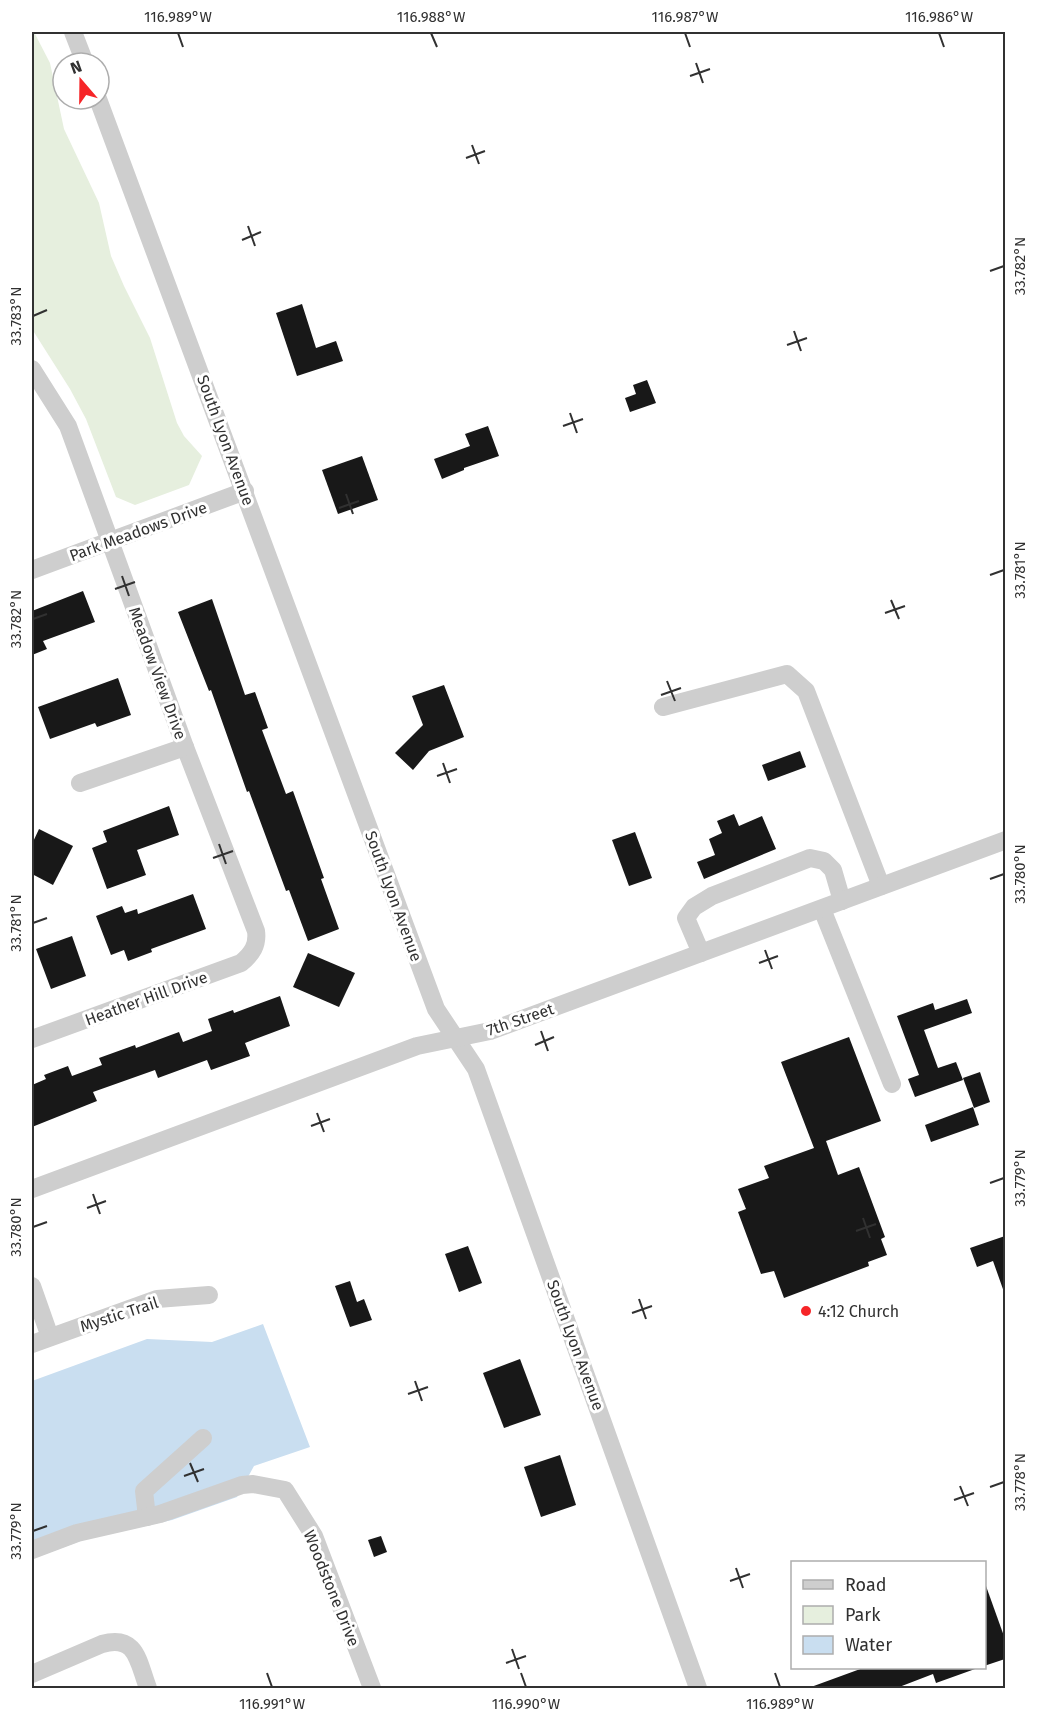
<svg xmlns="http://www.w3.org/2000/svg" width="1037" height="1720" font-family="'Fira Sans',sans-serif">
<rect width="100%" height="100%" fill="#fff"/>
<polygon fill="#e6efde" points="32,32 34,32 50,63 64,129 99,203 111,256 124,286 150,338 177,423 184,436 202,456 189,485 135,505 116,497 86,419 70,389 32,329"/>
<polygon fill="#c9def0" points="263,1324 310,1447 254,1466 237,1497 172,1520 83,1540 32,1559 32,1381 147,1339 212,1342"/>
<g fill="#181818">
<polygon points="302,304 316,348 336,341 343,361 297,376 276,313"/>
<polygon points="647,380 656,403 630,412 625,398 636,394 633,385"/>
<polygon points="488,426 499,456 464,468 464,470 442,479 434,459 470,446 465,434"/>
<polygon points="362,456 378,500 338,514 322,470"/>
<polygon points="83,591 95,622 43,641 47,649 32,655 32,611"/>
<polygon points="212,599 245,695 255,692 268,728 262,730 286,794 293,791 324,878 321,879 339,929 308,941 289,890 286,891 249,791 247,792 211,690 209,691 178,612"/>
<polygon points="118,678 131,715 97,727 95,723 50,739 38,707"/>
<polygon points="444,685 464,737 429,751 413,770 395,753 423,725 412,696"/>
<polygon points="800,751 806,767 768,781 762,765"/>
<polygon points="169,806 179,835 137,850 146,875 107,889 92,848 107,842 103,831"/>
<polygon points="734,814 739,826 762,816 776,849 704,879 697,862 715,855 709,839 722,833 717,821"/>
<polygon points="39,829 73,846 53,885 32,874 32,844"/>
<polygon points="635,832 652,878 629,886 612,840"/>
<polygon points="193,894 206,929 151,949 152,952 128,961 124,950 111,955 96,916 122,906 125,913 137,909 138,914"/>
<polygon points="72,936 86,976 51,989 36,949"/>
<polygon points="308,953 355,973 339,1007 293,987"/>
<polygon points="280,996 290,1026 245,1043 250,1056 211,1070 207,1060 158,1078 155,1070 93,1092 97,1101 32,1127 32,1085 46,1079 44,1075 68,1066 72,1076 102,1065 99,1058 135,1045 136,1048 179,1032 183,1042 212,1031 208,1019 233,1010 234,1013"/>
<polygon points="967,999 972,1013 924,1030 938,1068 956,1062 963,1080 915,1097 908,1079 919,1075 897,1016 933,1003 935,1010"/>
<polygon points="849,1037 881,1121 826,1141 838,1175 859,1167 885,1237 881,1239 887,1255 868,1262 869,1266 784,1298 774,1271 761,1274 738,1212 746,1209 738,1189 769,1178 764,1166 814,1148 781,1062"/>
<polygon points="980,1072 990,1102 974,1108 963,1078"/>
<polygon points="973,1107 979,1125 931,1142 925,1125"/>
<polygon points="1005,1236 1005,1292 1004,1292 993,1261 977,1267 970,1248"/>
<polygon points="468,1246 482,1283 459,1292 445,1254"/>
<polygon points="350,1281 357,1302 364,1299 372,1320 350,1327 335,1286"/>
<polygon points="520,1359 541,1415 504,1428 483,1373"/>
<polygon points="560,1455 576,1505 541,1517 524,1467"/>
<polygon points="381,1536 387,1552 374,1557 368,1540"/>
<polygon points="984,1586 986,1586 1005,1639 1005,1659 984,1666"/>
<polygon points="863,1668 975,1668 975,1669 936,1683 933,1674 894,1689 812,1689 811,1687"/>
</g>
<g fill="none" stroke-linecap="round" stroke-linejoin="round">
<g stroke="#cecece" stroke-width="18">
<polyline points="73,32 85,63"/>
<polyline points="98,99 436,1009 476,1069 698,1688"/>
<path d="M 32,369 L 68,426 L 185,747 L 256,931 C 258,945 252,954 241,963 L 32,1039"/>
<polyline points="32,570 245,491"/>
<polyline points="663,707 787,674 806,691 881,886"/>
<polyline points="80,783 185,747"/>
<polyline points="822,909 892,1084"/>
<polyline points="701,953 686,918 694,907 712,896 810,858 824,861 833,870 842,901"/>
<polyline points="32,1189 417,1046 490,1031 1006,840"/>
<polyline points="32,1286 50,1337"/>
<polyline points="32,1344 157,1299 209,1295"/>
<polyline points="147,1517 144,1491 203,1438"/>
<polyline points="32,1550 77,1533 160,1514 242,1485 253,1484 285,1490 314,1536 372,1688"/>
<path d="M 32,1674 L 102,1644 C 137,1634 138,1662 148,1688"/>
</g>
</g>
<path fill="none" stroke="#313131" stroke-width="2" d="M 178,33 L 183,47M 431,33 L 437,47M 685,33 L 690,47M 939,33 L 944,47M 696,63 L 703,83M 690,76 L 710,69M 472,145 L 479,164M 466,158 L 485,151M 248,226 L 255,246M 242,240 L 261,232M 990,271 L 1004,266M 33,316 L 47,310M 794,331 L 801,351M 787,345 L 807,338M 570,413 L 577,433M 563,426 L 583,419M 346,494 L 353,514M 339,508 L 359,501M 990,575 L 1004,570M 122,576 L 129,596M 115,589 L 135,582M 891,600 L 899,619M 885,613 L 905,606M 33,619 L 47,614M 667,681 L 675,701M 661,695 L 681,688M 443,763 L 450,783M 437,776 L 457,769M 219,844 L 226,864M 213,858 L 233,851M 990,879 L 1004,874M 33,923 L 47,918M 765,950 L 772,969M 759,963 L 778,956M 541,1031 L 548,1051M 535,1045 L 554,1037M 317,1113 L 324,1132M 311,1126 L 330,1119M 990,1183 L 1004,1178M 93,1194 L 100,1214M 87,1208 L 106,1201M 863,1218 L 870,1238M 33,1227 L 47,1222M 856,1231 L 876,1224M 639,1299 L 646,1319M 632,1313 L 652,1306M 415,1381 L 422,1401M 408,1394 L 428,1387M 190,1463 L 198,1482M 184,1476 L 204,1469M 960,1486 L 968,1506M 990,1487 L 1004,1482M 954,1500 L 974,1493M 33,1531 L 47,1526M 736,1568 L 743,1588M 730,1581 L 750,1574M 512,1649 L 519,1669M 506,1663 L 526,1656M 267,1673 L 272,1687M 521,1673 L 526,1687M 775,1673 L 780,1687"/>
<circle fill="#f62528" stroke="#fff" stroke-width="2" cx="806" cy="1311" r="6"/>
<g text-anchor="middle" stroke-width="6" stroke-linejoin="round" paint-order="stroke">
<g font-size="16" fill="#313131" stroke="#fff">
<text transform="translate(226 440) rotate(70)" y="6">South Lyon Avenue</text>
<text transform="translate(138 531) rotate(-20)" y="6">Park Meadows Drive</text>
<text transform="translate(158 673) rotate(70)" y="6">Meadow View Drive</text>
<text transform="translate(394 896) rotate(70)" y="6">South Lyon Avenue</text>
<text transform="translate(146 998) rotate(-20)" y="6">Heather Hill Drive</text>
<text transform="translate(520 1019) rotate(-19)" y="6">7th Street</text>
<text transform="translate(119 1314) rotate(-18)" y="6">Mystic Trail</text>
<text transform="translate(576 1345) rotate(70)" y="6">South Lyon Avenue</text>
<text transform="translate(332 1588) rotate(68)" y="6">Woodstone Drive</text>
</g>
<g font-size="16" fill="#313131" stroke="#fff" text-anchor="start">
<text x="818" y="1317">4:12 Church</text>
</g>
</g>
<rect width="1037" height="1720" fill="none" stroke="#ffffff" stroke-width="66"/>
<rect x="791" y="1561" width="195" height="108" fill="#ffffff" stroke="#adadad" stroke-width="1.5"/>
<rect x="803" y="1580" width="30" height="9" fill="#cecece" stroke="#adadad" stroke-width="1.5"/>
<text x="845" y="1591" font-size="18" fill="#313131">Road</text>
<rect x="803" y="1606" width="30" height="18" fill="#e6efde" stroke="#adadad" stroke-width="1.5"/>
<text x="845" y="1621" font-size="18" fill="#313131">Park</text>
<rect x="803" y="1636" width="30" height="18" fill="#c9def0" stroke="#adadad" stroke-width="1.5"/>
<text x="845" y="1651" font-size="18" fill="#313131">Water</text>
<g transform="translate(81 81) rotate(340)"><circle r="28" fill="#ffffff" stroke="#adadad" stroke-width="1.5"/>
<path d="M0-4.5L10 22L0 15L-10 22Z" fill="#f62528"/>
<text y="-9" font-size="16" font-weight="bold" text-anchor="middle" fill="#313131">N</text>
</g>
<rect x="33" y="33" width="971" height="1654" fill="none" stroke="#313131" stroke-width="2"/>
<g font-size="15" text-anchor="middle" fill="#313131">
<text x="178" y="22">116.989°W</text>
<text x="431" y="22">116.988°W</text>
<text x="685" y="22">116.987°W</text>
<text x="939" y="22">116.986°W</text>
<text transform="translate(1020 266) rotate(-90)" y="5">33.782°N</text>
<text transform="translate(16 316) rotate(-90)" y="5">33.783°N</text>
<text transform="translate(1020 570) rotate(-90)" y="5">33.781°N</text>
<text transform="translate(16 619) rotate(-90)" y="5">33.782°N</text>
<text transform="translate(1020 874) rotate(-90)" y="5">33.780°N</text>
<text transform="translate(16 923) rotate(-90)" y="5">33.781°N</text>
<text transform="translate(1020 1178) rotate(-90)" y="5">33.779°N</text>
<text transform="translate(16 1227) rotate(-90)" y="5">33.780°N</text>
<text transform="translate(1020 1482) rotate(-90)" y="5">33.778°N</text>
<text transform="translate(16 1531) rotate(-90)" y="5">33.779°N</text>
<text x="272" y="1709">116.991°W</text>
<text x="526" y="1709">116.990°W</text>
<text x="780" y="1709">116.989°W</text>
</g>
</svg>
